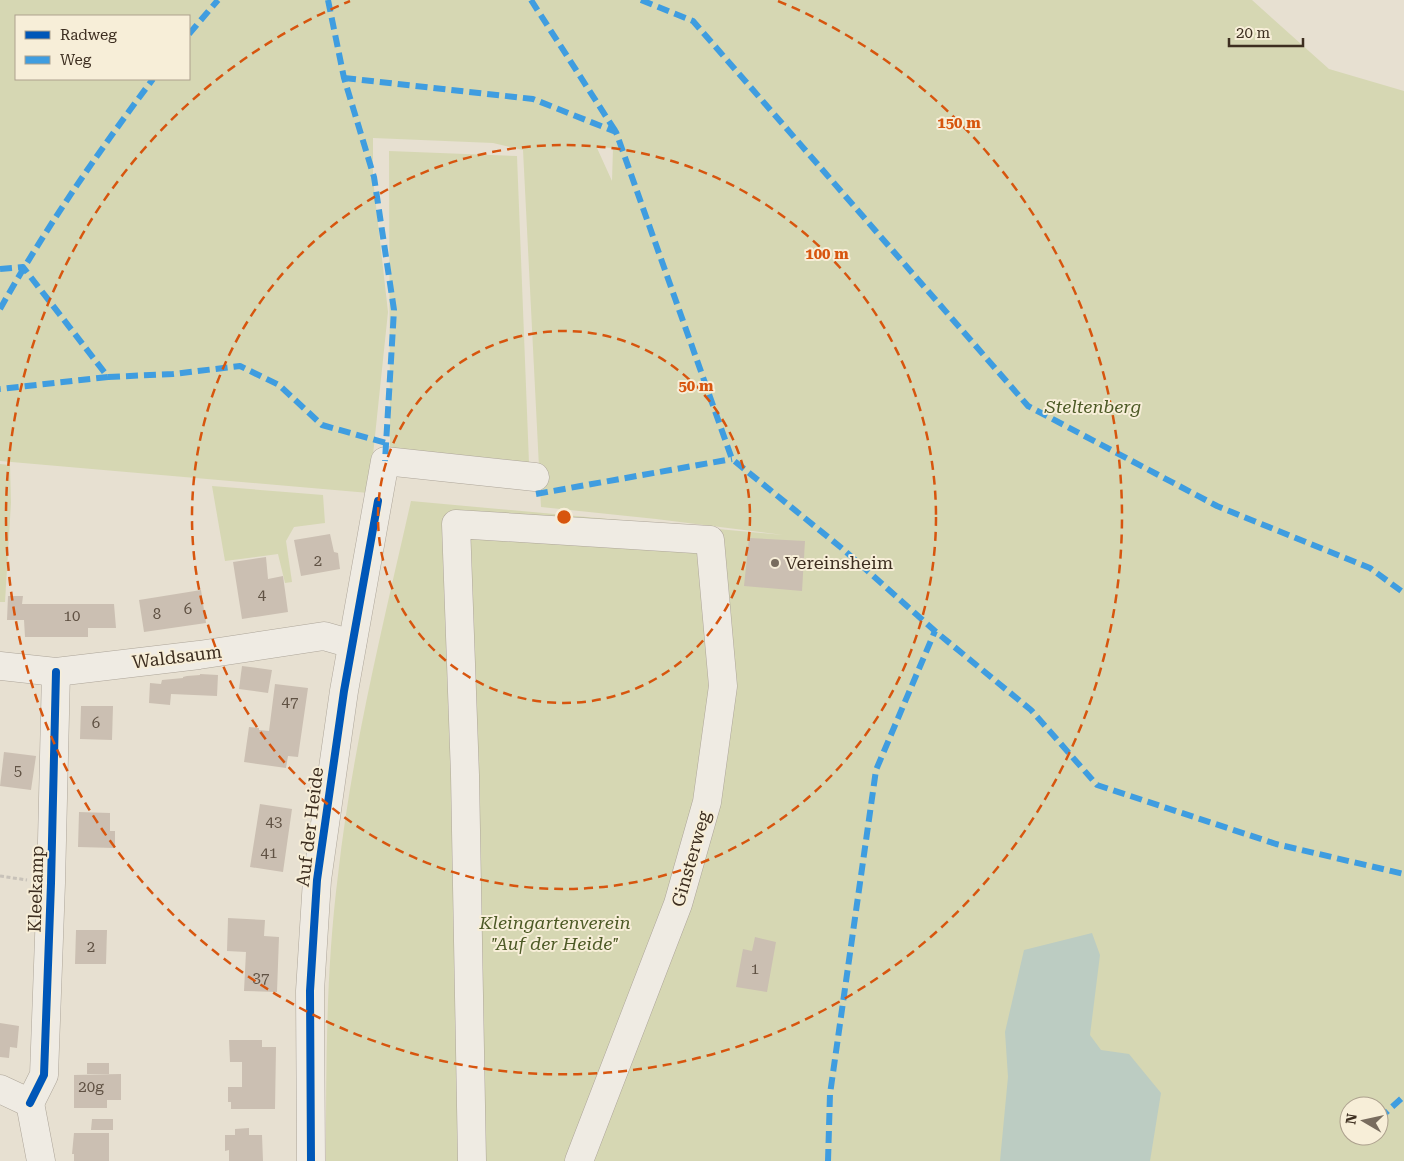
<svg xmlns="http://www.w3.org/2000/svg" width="1404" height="1161" font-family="'Roboto Serif',serif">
<rect width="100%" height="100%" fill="#e7e0d1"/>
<g fill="#d6d7b3" fill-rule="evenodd">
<path d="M 0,0 L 1252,0 L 1329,69 L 1404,91 L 1404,1161 L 326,1161 C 326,1065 326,970 338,875 C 352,749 383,625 411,501 L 783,535 L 656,519 L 541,507 L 523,150 L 493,143 L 373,138 L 373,179 L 388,312 L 369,493 L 0,461 ZM 16,16 L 189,16 L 189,79 L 16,79 ZM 597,147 L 613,148 L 612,181 L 597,148 ZM 1349,1106 L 1379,1106 L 1379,1136 L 1349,1136 Z"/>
<polygon points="389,151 517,156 529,463 390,448"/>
<polygon points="0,464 10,465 11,503 5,602 0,602"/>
<polygon points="212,486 323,495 325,523 294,527 286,541 292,582 285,583 278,554 225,561"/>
</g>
<polygon fill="#bcccc2" points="1092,933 1100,955 1090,1035 1101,1050 1129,1054 1161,1093 1150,1161 1000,1161 1008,1077 1005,1032 1024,950"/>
<g fill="#cbbfb2">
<polygon points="330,534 334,552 338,553 340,569 301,576 294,540"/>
<polygon points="749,538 805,541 802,591 744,586"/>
<polygon points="266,557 268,579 283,576 288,612 242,619 233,562"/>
<polygon points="201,590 206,623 144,632 139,600"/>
<polygon points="8,596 23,596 22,604 114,604 116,628 88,628 88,637 25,637 24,620 7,620"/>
<polygon points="242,666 272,670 268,693 239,689"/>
<polygon points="200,674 218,675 217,696 171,694 170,705 149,703 150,683 161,684 162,680 183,678 183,677 187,676 200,675"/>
<polygon points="275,684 308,688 298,757 288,756 286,768 244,762 249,727 259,728 259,730 269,731"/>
<polygon points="81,706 113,706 112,740 80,739"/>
<polygon points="4,752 36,756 31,790 0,786"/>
<polygon points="260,804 292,809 283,872 250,867"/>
<polygon points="79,812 110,813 110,831 115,831 115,848 78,847"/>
<polygon points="228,918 265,920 264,936 279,937 277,992 244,991 246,952 227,951"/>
<polygon points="76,930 107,930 106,964 75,964"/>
<polygon points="755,937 776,942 767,992 736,987 743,949 752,951"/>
<polygon points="0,1023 19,1026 17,1048 10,1047 9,1058 0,1057"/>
<polygon points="229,1040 262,1040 262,1047 276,1047 275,1109 231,1109 231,1102 228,1102 228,1087 242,1087 242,1062 230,1062"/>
<rect x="87" y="1063" width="22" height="11"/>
<polygon points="121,1074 121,1100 107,1100 107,1108 74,1108 74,1075"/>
<polygon points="92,1119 113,1119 113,1130 91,1130"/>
<polygon points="249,1128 249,1135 262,1135 263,1161 229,1161 229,1150 225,1151 225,1135 235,1135 235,1129"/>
<polygon points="74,1133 109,1133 109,1161 74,1161 74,1154 72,1154"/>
</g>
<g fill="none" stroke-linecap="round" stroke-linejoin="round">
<defs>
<g id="minor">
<polyline points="0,666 56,672 199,655 324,636 352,644"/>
<polyline points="0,1089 30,1103"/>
<polyline points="30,1103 44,1075 51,883 56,672"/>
<polyline points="30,1103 41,1161"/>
<polyline points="311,1161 310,991 317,880 344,691 385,461 535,477"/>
<polyline points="472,1161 465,775 456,524 710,540 723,686 707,802 678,904 579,1161"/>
</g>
</defs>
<use href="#minor" stroke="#ada599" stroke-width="29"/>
<polyline stroke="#c8c2b9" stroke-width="3" stroke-dasharray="4 2.5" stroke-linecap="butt" points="0,876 27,880"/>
<use href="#minor" stroke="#efebe3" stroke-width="28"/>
<g stroke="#3f9de0" stroke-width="6" stroke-dasharray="12 6" stroke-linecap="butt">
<polyline points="328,0 344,78 374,177 394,310 385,461"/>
<polyline points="531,0 616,132"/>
<polyline points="641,0 693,21 1028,406 1217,506 1370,568 1404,593"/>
<polyline points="189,34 218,0"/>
<polyline points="344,78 533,99 616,132 732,459 844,550 935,631 1031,710 1097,785 1276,844 1404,874"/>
<polyline points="0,269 23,267 108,377 0,389"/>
<path d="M 0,309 C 45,229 98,152 153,79"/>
<polyline points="108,377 173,374 240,366 279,385 322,425 386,443"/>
<polyline points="536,494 732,459"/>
<polyline points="1379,1119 1404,1096"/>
<polyline points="828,1161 830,1094 876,770 935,631"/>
</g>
<defs>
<g id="cycleway">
<polyline points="30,1103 44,1075 51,883 56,672"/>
<polyline points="311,1161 310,991 317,880 344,691 378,501"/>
</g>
</defs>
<use href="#cycleway" stroke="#f7eed8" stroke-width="11"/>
<use href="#cycleway" stroke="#0057b8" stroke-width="8"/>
</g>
<g fill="none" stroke="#d7550e" stroke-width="2.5" stroke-dasharray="9 6">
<circle cx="564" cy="517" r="186"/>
<circle cx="564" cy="517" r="372"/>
<path d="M778 1A558 558 0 1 1 350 1"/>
</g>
<circle fill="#786c5e" stroke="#f7eed8" stroke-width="2" cx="775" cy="563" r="5"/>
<g text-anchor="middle" stroke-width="4" stroke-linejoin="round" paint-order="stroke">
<g font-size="15" fill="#605244">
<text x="318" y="566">2</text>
<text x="262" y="600">4</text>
<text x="188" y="614">6</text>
<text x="157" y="619">8</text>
<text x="72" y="621">10</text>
<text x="290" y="707">47</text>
<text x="96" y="728">6</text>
<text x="18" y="776">5</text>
<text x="274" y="827">43</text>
<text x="269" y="858">41</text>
<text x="91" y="952">2</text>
<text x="755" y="974">1</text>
<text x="261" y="983">37</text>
<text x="91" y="1092">20g</text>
</g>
<g font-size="18" font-style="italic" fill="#4d5a26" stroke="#f7eed8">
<text x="1093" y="413">Steltenberg</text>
<text x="555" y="929">Kleingartenverein<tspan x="555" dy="21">"Auf der Heide"</tspan></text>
</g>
<g font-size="18" fill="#3d2e20" stroke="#f7eed8" text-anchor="start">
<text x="785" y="569">Vereinsheim</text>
</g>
<g font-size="18" fill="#3d2e20" stroke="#f7eed8">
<text transform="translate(177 657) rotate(-7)" y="6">Waldsaum</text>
<text transform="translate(310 827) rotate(-83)" y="6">Auf der Heide</text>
<text transform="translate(691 859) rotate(-74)" y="6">Ginsterweg</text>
<text transform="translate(36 889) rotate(-88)" y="6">Kleekamp</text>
</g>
</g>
<circle cx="564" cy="517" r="8" fill="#d7550e" stroke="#f7eed8" stroke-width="2.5"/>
<g font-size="15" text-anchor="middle" font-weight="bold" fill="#d7550e" stroke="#f7eed8" stroke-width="4" stroke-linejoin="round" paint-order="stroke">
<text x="959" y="128">150 m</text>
<text x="827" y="259">100 m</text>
<text x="696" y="391">50 m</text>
</g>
<rect x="15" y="15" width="175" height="65" fill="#f7eed8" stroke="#ada18e"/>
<rect x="25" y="31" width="25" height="8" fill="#0057b8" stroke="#ada18e"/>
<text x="60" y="40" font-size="15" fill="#3d2e20">Radweg</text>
<rect x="25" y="56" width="25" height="8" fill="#3f9de0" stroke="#ada18e"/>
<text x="60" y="65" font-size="15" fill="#3d2e20">Weg</text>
<g transform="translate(1364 1121) rotate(279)"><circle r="24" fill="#f7eed8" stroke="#ada18e"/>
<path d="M0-4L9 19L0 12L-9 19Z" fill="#786c5e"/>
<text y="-8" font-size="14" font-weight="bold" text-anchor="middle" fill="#3d2e20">N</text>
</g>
<path d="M1229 38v8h74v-8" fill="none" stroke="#3d2e20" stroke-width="2.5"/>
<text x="1236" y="38" font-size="15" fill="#3d2e20" stroke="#f7eed8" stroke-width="4" paint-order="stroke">20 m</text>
</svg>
